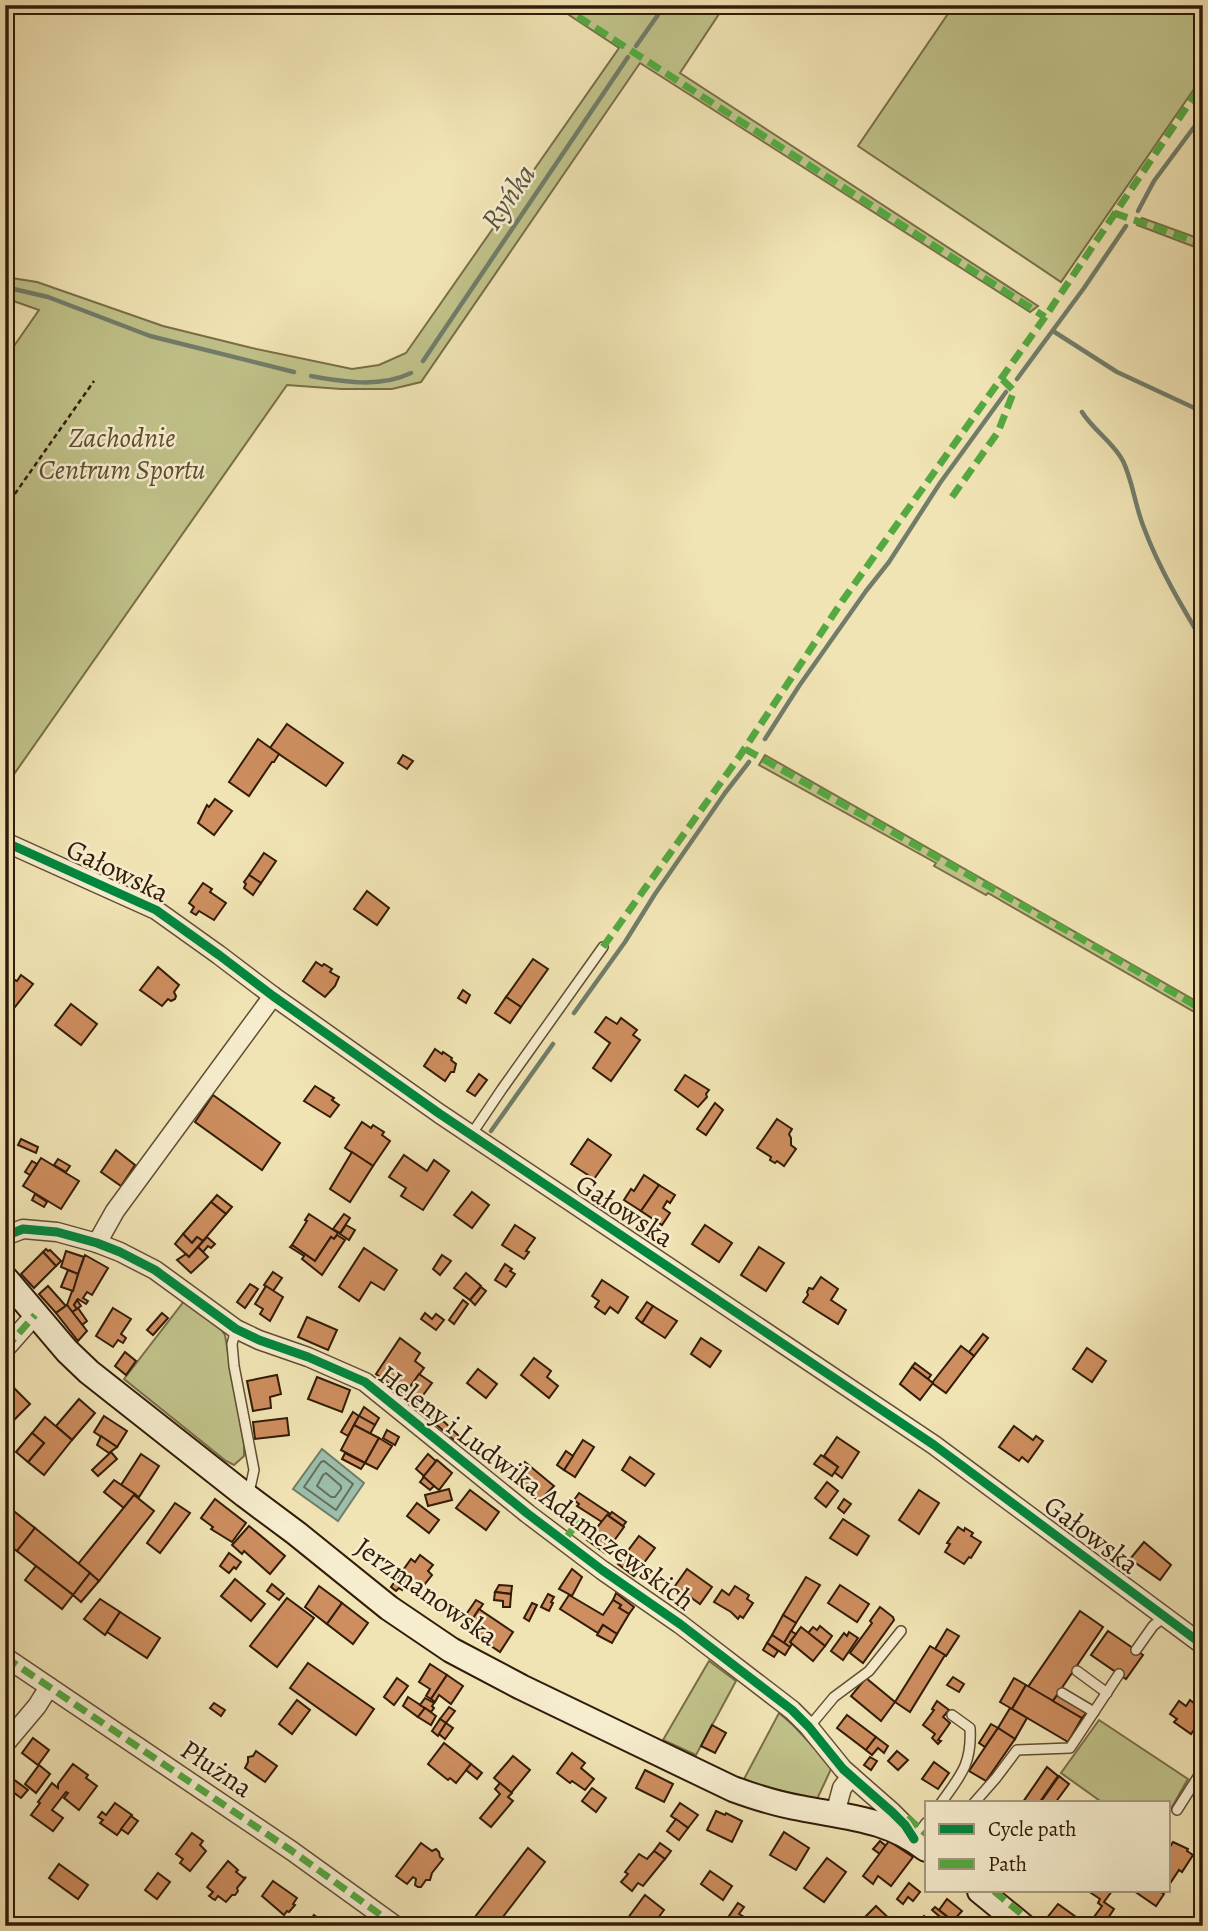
<svg xmlns="http://www.w3.org/2000/svg" width="1208" height="1931" font-family="Alegreya,serif">
<rect width="100%" height="100%" fill="#f1e4b4"/>
<filter id="stains"><feTurbulence type="fractalNoise" baseFrequency=".00286" numOctaves="4"/><feColorMatrix values="0 0 0 0 .2 0 0 0 0 .09 0 0 0 0 .02 0 0 0 .5 -.17"/></filter>
<radialGradient id="worn" r=".72"><stop offset=".6" stop-color="#630" stop-opacity="0"/><stop offset="1" stop-color="#630" stop-opacity=".3"/></radialGradient>
<g fill="#c0c289" stroke="#796e48" stroke-width="2">
<polygon points="554,5 725,5 680,73 1038,306 1030,312 640,63 421,382 392,389 341,389 287,385 5,787 5,359 39,310 5,298 5,277 37,282 163,326 252,348 352,369 379,365 406,353 619,48"/>
<polygon points="954,5 1203,5 1203,76 1061,282 858,146"/>
<polygon points="1142,218 1203,240 1203,250 1137,225"/>
<polygon points="765,755 1203,1005 1203,1017 988,893 986,895 934,866 936,863 759,765"/>
<polygon points="185,1300 218,1324 225,1335 244,1444 244,1456 234,1465 226,1461 124,1379"/>
<polygon points="709,1661 736,1681 696,1755 663,1740"/>
<polygon points="779,1713 793,1725 832,1767 817,1799 760,1786 744,1779"/>
<polygon points="1099,1720 1188,1779 1168,1814 1168,1803 1103,1803 1061,1773"/>
</g>
<polygon fill="#9bbfab" stroke="#717d6a" stroke-width="2" points="322,1449 364,1483 338,1521 293,1489"/>
<g fill="none" stroke-linecap="round" stroke-linejoin="round">
<g stroke="#666d5a" stroke-width="2">
<polygon points="324,1461 353,1484 336,1510 304,1487 321,1462"/>
<polygon points="326,1473 341,1486 341,1489 335,1497 331,1497 317,1486 323,1475"/>
</g>
<g stroke="#717d6a" stroke-width="4.5">
<polyline points="636,46 665,5"/>
<polyline points="1138,211 1154,181 1203,115"/>
<polyline points="5,287 48,297 150,336 294,372"/>
<polyline points="1053,331 1117,372 1203,412"/>
<polyline points="423,361 628,57"/>
<path d="M 311,376 C 344,382 380,388 411,373"/>
<polyline points="1017,379 1084,288 1126,226"/>
<path d="M 1082,412 C 1093,430 1113,442 1123,461 C 1133,482 1135,506 1144,528 C 1159,568 1181,605 1203,642"/>
<polyline points="765,739 799,686 866,591 889,562 940,483 1006,392"/>
<polyline points="574,1013 625,942 655,894 725,793 749,762"/>
<polyline points="491,1131 553,1044"/>
</g>
</g>
<g fill="#ce8e5f" stroke="#321b08" stroke-width="2">
<polygon points="287,724 343,763 326,786 270,748"/>
<polygon points="258,739 279,754 274,762 272,762 249,796 229,782"/>
<polygon points="403,755 413,761 407,769 398,763"/>
<polygon points="215,799 232,811 214,835 198,823 207,805 209,807"/>
<polygon points="264,853 276,861 261,883 249,875"/>
<polygon points="249,875 261,883 253,895 244,888 246,884 244,882"/>
<polygon points="203,883 212,889 210,892 226,903 214,920 199,911 196,915 191,912 194,907 189,903"/>
<polygon points="367,891 389,908 377,925 354,909"/>
<polygon points="533,959 548,969 521,1007 506,997"/>
<polygon points="316,962 322,966 324,964 332,969 330,972 339,977 335,986 325,997 303,981"/>
<polygon points="158,967 179,985 174,992 176,996 175,999 171,1001 168,999 162,1006 140,990"/>
<polygon points="21,975 33,984 11,1012 5,1007 5,992 15,980 17,981"/>
<polygon points="463,990 470,995 466,1003 458,998"/>
<polygon points="506,997 521,1007 510,1023 495,1013"/>
<polygon points="71,1004 97,1024 81,1045 55,1025"/>
<polygon points="606,1017 617,1024 621,1018 637,1030 633,1035 640,1040 611,1081 593,1068 610,1043 595,1032"/>
<polygon points="435,1049 442,1054 443,1052 452,1058 451,1060 456,1064 454,1072 451,1072 445,1081 424,1066"/>
<polygon points="479,1074 487,1080 475,1096 467,1091"/>
<polygon points="685,1075 709,1090 706,1094 707,1097 698,1107 675,1090"/>
<polygon points="315,1086 334,1098 332,1100 339,1105 330,1117 304,1101"/>
<polygon points="213,1095 280,1143 262,1170 195,1122"/>
<polygon points="715,1103 723,1110 706,1135 697,1129"/>
<polygon points="777,1119 792,1129 789,1134 791,1138 791,1145 796,1149 784,1166 777,1161 775,1163 770,1160 771,1157 757,1148"/>
<polygon points="362,1122 371,1128 373,1125 384,1132 382,1135 390,1141 373,1166 345,1148"/>
<polygon points="21,1139 38,1147 36,1153 18,1145"/>
<polygon points="588,1139 611,1155 594,1179 571,1164"/>
<polygon points="9,1145 13,1147 7,1163 10,1164 7,1174 5,1156"/>
<polygon points="116,1150 135,1165 121,1186 101,1172"/>
<polygon points="352,1152 373,1166 350,1202 330,1189"/>
<polygon points="404,1155 427,1171 434,1160 449,1171 423,1210 401,1196 406,1188 389,1177"/>
<polygon points="41,1158 79,1181 61,1209 23,1186"/>
<polygon points="58,1159 70,1166 66,1172 54,1165"/>
<polygon points="32,1161 37,1164 30,1175 25,1172"/>
<polygon points="644,1175 659,1185 641,1211 624,1200 631,1189 634,1191"/>
<polygon points="659,1185 675,1195 670,1203 667,1201 663,1208 670,1213 662,1225 641,1211"/>
<polygon points="472,1192 489,1205 472,1228 454,1215"/>
<polygon points="35,1194 47,1202 44,1207 32,1200"/>
<polygon points="217,1195 232,1207 226,1214 211,1202"/>
<polygon points="211,1202 226,1214 203,1241 197,1237 192,1243 183,1234"/>
<polygon points="309,1214 338,1233 334,1239 331,1237 315,1261 292,1245 307,1221 305,1220"/>
<polygon points="344,1214 350,1218 340,1233 333,1229"/>
<polygon points="346,1225 355,1230 349,1240 340,1234"/>
<polygon points="515,1225 535,1238 526,1251 529,1252 524,1259 502,1245"/>
<polygon points="705,1225 732,1243 719,1262 692,1244"/>
<polygon points="183,1234 192,1243 197,1237 203,1241 189,1257 175,1244"/>
<polygon points="337,1235 345,1240 322,1275 302,1259 304,1256 290,1247 292,1245 315,1261 331,1237 334,1239"/>
<polygon points="207,1237 215,1244 211,1248 208,1246 203,1252 198,1247"/>
<polygon points="198,1247 208,1257 191,1273 177,1260 186,1254 189,1257"/>
<polygon points="759,1247 784,1263 766,1291 741,1275"/>
<polygon points="364,1248 397,1270 384,1290 371,1282 359,1301 339,1287"/>
<polygon points="46,1249 48,1251 50,1250 61,1261 56,1266 43,1252"/>
<polygon points="66,1251 84,1257 78,1274 61,1267"/>
<polygon points="43,1252 56,1266 34,1288 21,1274"/>
<polygon points="85,1255 108,1268 92,1295 87,1292 83,1298 88,1301 86,1304 78,1299 74,1305 77,1309 72,1312 67,1305"/>
<polygon points="442,1255 451,1261 440,1275 433,1269"/>
<polygon points="505,1264 512,1269 510,1271 515,1274 506,1287 495,1280"/>
<polygon points="68,1270 78,1274 73,1291 61,1287"/>
<polygon points="273,1272 282,1278 273,1291 264,1285"/>
<polygon points="466,1273 481,1286 470,1300 454,1288"/>
<polygon points="821,1277 838,1289 831,1300 846,1310 838,1324 803,1302 808,1295 807,1292 809,1288 813,1289"/>
<polygon points="602,1280 628,1297 618,1313 610,1307 605,1314 595,1307 599,1301 592,1296"/>
<polygon points="250,1284 258,1289 245,1308 237,1302"/>
<polygon points="48,1286 66,1306 56,1313 39,1294"/>
<polygon points="266,1286 283,1297 270,1321 260,1314 263,1309 255,1304"/>
<polygon points="481,1287 486,1291 475,1305 470,1300"/>
<polygon points="77,1300 81,1306 78,1308 87,1321 82,1325 72,1312 77,1309 74,1305"/>
<polygon points="463,1300 468,1304 454,1324 449,1320"/>
<polygon points="647,1302 653,1306 642,1323 636,1318"/>
<polygon points="67,1305 87,1331 78,1341 56,1313"/>
<polygon points="653,1306 677,1321 665,1338 642,1323"/>
<polygon points="113,1308 131,1319 121,1334 126,1338 123,1343 118,1340 113,1347 96,1336"/>
<polygon points="162,1313 168,1318 153,1335 147,1330"/>
<polygon points="425,1313 432,1319 436,1314 444,1320 436,1330 421,1319"/>
<polygon points="307,1317 337,1330 328,1350 298,1337"/>
<polygon points="983,1334 988,1338 974,1356 969,1352"/>
<polygon points="400,1338 420,1353 415,1361 424,1368 404,1395 376,1374"/>
<polygon points="701,1338 721,1351 710,1367 691,1354"/>
<polygon points="961,1346 974,1356 946,1393 932,1383"/>
<polygon points="1087,1348 1106,1361 1092,1382 1073,1369"/>
<polygon points="125,1352 136,1361 126,1375 115,1366"/>
<polygon points="534,1358 551,1371 547,1377 558,1386 549,1398 521,1375"/>
<polygon points="915,1363 931,1375 928,1379 912,1367"/>
<polygon points="912,1367 933,1383 920,1400 900,1384"/>
<polygon points="478,1369 497,1384 486,1398 467,1383"/>
<polygon points="419,1374 432,1383 415,1406 403,1397"/>
<polygon points="277,1375 281,1394 270,1397 271,1408 253,1411 247,1381"/>
<polygon points="317,1377 350,1390 342,1412 308,1399"/>
<polygon points="9,1383 30,1404 15,1419 5,1410 5,1387"/>
<polygon points="79,1399 95,1413 72,1440 56,1426"/>
<polygon points="429,1402 438,1411 436,1414 460,1437 456,1442 421,1411"/>
<polygon points="364,1407 379,1418 375,1425 359,1416"/>
<polygon points="353,1412 359,1416 348,1436 341,1432"/>
<polygon points="104,1416 127,1431 117,1447 94,1432"/>
<polygon points="359,1416 375,1425 370,1434 354,1425"/>
<polygon points="45,1417 72,1440 44,1475 28,1462 44,1443 32,1433"/>
<polygon points="287,1418 289,1435 255,1439 253,1422"/>
<polygon points="354,1425 379,1438 365,1463 341,1450"/>
<polygon points="1014,1426 1033,1440 1036,1436 1043,1441 1028,1462 1022,1457 1019,1461 999,1447"/>
<polygon points="387,1430 399,1437 395,1445 383,1438"/>
<polygon points="32,1433 44,1443 28,1462 16,1452"/>
<polygon points="101,1436 117,1447 109,1453 97,1445"/>
<polygon points="837,1437 859,1452 842,1478 834,1472 838,1467 824,1456"/>
<polygon points="379,1438 392,1446 377,1469 365,1463"/>
<polygon points="583,1440 594,1447 575,1477 564,1470"/>
<polygon points="566,1451 573,1456 564,1470 557,1465"/>
<polygon points="111,1452 117,1459 98,1476 92,1470"/>
<polygon points="345,1453 365,1463 361,1469 342,1459"/>
<polygon points="141,1454 159,1466 139,1497 121,1485"/>
<polygon points="428,1454 436,1461 424,1476 416,1469"/>
<polygon points="821,1455 838,1467 832,1476 814,1464"/>
<polygon points="630,1457 654,1474 645,1486 622,1470"/>
<polygon points="437,1460 452,1473 439,1490 423,1477"/>
<polygon points="525,1462 554,1486 539,1501 510,1479"/>
<polygon points="424,1477 434,1486 430,1490 420,1482"/>
<polygon points="114,1480 135,1494 124,1508 104,1492"/>
<polygon points="827,1482 838,1491 826,1507 815,1498"/>
<polygon points="449,1489 452,1500 428,1506 425,1495"/>
<polygon points="470,1490 499,1512 486,1530 456,1508"/>
<polygon points="919,1490 939,1503 919,1534 899,1520"/>
<polygon points="579,1493 609,1513 602,1522 577,1506 579,1504 574,1500"/>
<polygon points="134,1495 154,1511 99,1581 78,1564"/>
<polygon points="215,1499 246,1523 232,1542 211,1529 213,1527 201,1518"/>
<polygon points="844,1499 851,1504 844,1513 838,1508"/>
<polygon points="175,1503 190,1513 160,1553 147,1543"/>
<polygon points="417,1503 439,1520 429,1533 407,1516"/>
<polygon points="5,1504 35,1528 17,1551 5,1542"/>
<polygon points="612,1512 626,1522 623,1526 609,1516"/>
<polygon points="607,1515 624,1527 605,1553 587,1540"/>
<polygon points="843,1519 869,1536 857,1555 830,1538"/>
<polygon points="249,1526 285,1556 270,1574 244,1551 242,1554 232,1545"/>
<polygon points="958,1527 964,1531 965,1528 973,1533 971,1536 981,1542 971,1558 969,1557 964,1564 945,1552 950,1544 947,1543"/>
<polygon points="35,1528 90,1573 73,1595 17,1551"/>
<polygon points="639,1536 655,1548 634,1576 618,1564"/>
<polygon points="1144,1542 1171,1565 1160,1580 1130,1559"/>
<polygon points="229,1553 241,1562 236,1569 234,1567 229,1573 220,1566"/>
<polygon points="420,1555 433,1565 428,1571 432,1575 416,1595 404,1586 402,1590 399,1588 396,1591 391,1587 411,1559 415,1562"/>
<polygon points="36,1566 73,1595 62,1609 25,1580"/>
<polygon points="572,1569 582,1577 572,1596 559,1589"/>
<polygon points="687,1569 712,1587 700,1604 675,1586"/>
<polygon points="90,1573 99,1581 81,1602 73,1595"/>
<polygon points="806,1577 820,1585 796,1623 783,1615"/>
<polygon points="235,1579 265,1604 251,1621 221,1596"/>
<polygon points="272,1584 284,1594 279,1600 267,1591"/>
<polygon points="499,1585 512,1586 511,1594 495,1592"/>
<polygon points="840,1585 869,1604 857,1622 828,1603"/>
<polygon points="319,1586 342,1603 327,1624 305,1607"/>
<polygon points="735,1586 749,1595 747,1599 753,1603 743,1618 740,1616 738,1619 731,1612 714,1602 722,1590 729,1595"/>
<polygon points="495,1592 511,1594 510,1607 503,1607 503,1601 494,1600"/>
<polygon points="616,1593 634,1607 629,1614 619,1608 621,1605 613,1600"/>
<polygon points="548,1594 554,1597 551,1602 553,1603 549,1611 541,1607"/>
<polygon points="569,1595 603,1615 613,1600 621,1605 619,1608 629,1614 617,1634 603,1625 598,1633 560,1609"/>
<polygon points="287,1598 314,1618 277,1667 250,1646"/>
<polygon points="100,1599 120,1612 105,1635 84,1619"/>
<polygon points="476,1600 483,1604 470,1623 463,1619"/>
<polygon points="342,1603 368,1623 353,1644 327,1624"/>
<polygon points="532,1603 537,1605 529,1621 524,1618"/>
<polygon points="880,1607 893,1617 894,1620 863,1663 850,1653 872,1623 870,1621"/>
<polygon points="479,1609 513,1632 500,1652 466,1629"/>
<polygon points="1080,1611 1103,1627 1053,1701 1028,1687"/>
<polygon points="120,1612 160,1638 147,1658 107,1632"/>
<polygon points="783,1615 796,1623 784,1643 772,1635"/>
<polygon points="603,1625 617,1634 612,1643 597,1635"/>
<polygon points="820,1626 832,1636 825,1646 808,1633 813,1627 817,1630"/>
<polygon points="801,1627 825,1646 813,1661 790,1642"/>
<polygon points="947,1629 959,1636 946,1656 935,1649"/>
<polygon points="791,1631 796,1634 790,1642 792,1644 790,1647 784,1643"/>
<polygon points="1108,1631 1143,1655 1126,1679 1091,1655"/>
<polygon points="849,1632 858,1638 843,1660 831,1651 844,1633 847,1636"/>
<polygon points="772,1635 790,1647 785,1655 767,1643"/>
<polygon points="767,1643 778,1651 774,1657 763,1650"/>
<polygon points="930,1646 945,1655 910,1712 895,1702"/>
<polygon points="308,1663 374,1709 356,1735 290,1688"/>
<polygon points="430,1664 447,1675 431,1699 426,1696 430,1689 419,1682"/>
<polygon points="447,1675 463,1686 451,1704 439,1695 435,1702 431,1699"/>
<polygon points="953,1677 964,1684 959,1692 947,1685"/>
<polygon points="397,1678 408,1686 394,1705 384,1697"/>
<polygon points="866,1678 895,1702 881,1721 851,1696"/>
<polygon points="1014,1678 1026,1685 1012,1709 1000,1702"/>
<polygon points="1026,1685 1082,1718 1068,1742 1012,1709"/>
<polygon points="1057,1695 1086,1713 1082,1718 1053,1701"/>
<polygon points="408,1697 425,1708 418,1717 403,1706"/>
<polygon points="425,1698 434,1703 432,1706 434,1708 431,1712 420,1705"/>
<polygon points="297,1700 310,1710 292,1734 279,1724"/>
<polygon points="1190,1700 1203,1710 1203,1717 1191,1734 1174,1722 1177,1719 1170,1714 1179,1701 1186,1706"/>
<polygon points="937,1701 949,1710 943,1717 950,1723 938,1740 941,1741 938,1744 932,1738 935,1734 923,1725 934,1710 932,1709"/>
<polygon points="214,1703 225,1710 221,1716 210,1708"/>
<polygon points="449,1707 455,1711 446,1723 440,1719"/>
<polygon points="425,1708 436,1716 431,1725 418,1717"/>
<polygon points="1010,1708 1027,1718 1015,1739 998,1728"/>
<polygon points="847,1715 876,1737 866,1750 837,1728"/>
<polygon points="440,1719 446,1723 438,1736 432,1731"/>
<polygon points="446,1723 453,1728 445,1739 439,1734"/>
<polygon points="991,1724 998,1728 985,1747 979,1743"/>
<polygon points="712,1725 726,1733 715,1753 701,1746"/>
<polygon points="998,1728 1015,1739 986,1781 969,1771"/>
<polygon points="876,1737 888,1746 884,1753 878,1748 872,1755 866,1750"/>
<polygon points="33,1738 49,1750 38,1765 22,1753"/>
<polygon points="444,1743 471,1764 456,1783 450,1778 448,1780 428,1764"/>
<polygon points="256,1751 277,1766 265,1782 245,1768 248,1762 248,1757 253,1756"/>
<polygon points="897,1751 908,1760 898,1770 888,1761"/>
<polygon points="572,1753 585,1763 581,1768 594,1779 585,1790 572,1781 570,1783 557,1773"/>
<polygon points="513,1756 530,1770 511,1793 494,1778"/>
<polygon points="870,1757 877,1761 871,1770 864,1765"/>
<polygon points="934,1762 949,1773 938,1789 922,1779"/>
<polygon points="73,1764 88,1775 86,1778 97,1786 79,1810 64,1798 68,1793 66,1792 52,1810 63,1818 53,1831 31,1815 40,1803 38,1802 52,1783 58,1788 58,1784"/>
<polygon points="471,1764 482,1773 477,1779 466,1770"/>
<polygon points="39,1765 50,1774 36,1793 25,1784"/>
<polygon points="1047,1767 1058,1776 1039,1803 1024,1803 1023,1802"/>
<polygon points="645,1770 673,1784 664,1802 636,1788"/>
<polygon points="5,1773 28,1790 21,1798 10,1790 5,1797"/>
<polygon points="1059,1776 1069,1784 1055,1803 1040,1803"/>
<polygon points="500,1783 512,1793 508,1797 513,1801 491,1827 480,1818 500,1794 495,1789"/>
<polygon points="592,1788 606,1798 596,1812 582,1801"/>
<polygon points="115,1803 132,1815 117,1835 100,1823 103,1820 98,1817 102,1812 106,1815"/>
<polygon points="680,1803 698,1815 688,1828 671,1816"/>
<polygon points="716,1811 725,1815 726,1813 742,1821 732,1842 707,1830"/>
<polygon points="131,1816 138,1821 128,1834 121,1829"/>
<polygon points="676,1819 688,1828 679,1840 667,1831"/>
<polygon points="784,1832 809,1848 796,1870 770,1855"/>
<polygon points="192,1833 203,1841 200,1845 206,1851 190,1871 180,1863 183,1859 176,1854"/>
<polygon points="880,1841 886,1846 880,1854 873,1849"/>
<polygon points="889,1841 913,1857 891,1886 878,1876 873,1884 863,1876"/>
<polygon points="1173,1842 1188,1849 1187,1851 1193,1855 1182,1872 1179,1870 1171,1882 1168,1880 1168,1850"/>
<polygon points="421,1843 432,1851 436,1849 439,1852 440,1857 443,1859 432,1873 430,1880 426,1880 421,1887 418,1887 415,1885 416,1879 413,1877 407,1884 396,1876"/>
<polygon points="660,1843 671,1851 665,1859 654,1851"/>
<polygon points="528,1848 545,1862 496,1926 468,1926"/>
<polygon points="654,1851 665,1859 643,1886 638,1883 632,1891 621,1882 628,1874 625,1872 639,1854 647,1859"/>
<polygon points="827,1858 846,1872 824,1902 804,1888"/>
<polygon points="228,1861 238,1870 236,1872 244,1878 246,1877 237,1888 238,1891 235,1895 232,1895 226,1902 218,1896 215,1900 213,1899 209,1896 213,1892 207,1887"/>
<polygon points="59,1864 88,1885 78,1899 49,1878"/>
<polygon points="710,1871 732,1886 723,1900 701,1884"/>
<polygon points="158,1873 170,1882 157,1899 145,1890"/>
<polygon points="273,1881 297,1898 293,1904 295,1905 289,1912 287,1911 284,1915 262,1896"/>
<polygon points="909,1883 920,1892 913,1901 908,1897 903,1904 897,1899"/>
<polygon points="1088,1891 1112,1891 1104,1902 1114,1909 1104,1924 1094,1917 1102,1906 1098,1903 1100,1899"/>
<polygon points="1134,1891 1159,1891 1164,1894 1156,1906"/>
<polygon points="645,1895 664,1910 652,1926 622,1926"/>
<polygon points="947,1899 962,1911 953,1921 939,1910"/>
<polygon points="738,1903 744,1907 739,1914 748,1919 743,1926 737,1926 727,1919"/>
<polygon points="1058,1904 1083,1922 1080,1926 1056,1926 1047,1918"/>
<polygon points="876,1906 897,1926 872,1926 864,1918"/>
<polygon points="935,1907 955,1923 953,1926 946,1926 937,1919 939,1916 932,1910"/>
<polygon points="314,1915 322,1921 318,1926 306,1926"/>
<polygon points="924,1916 933,1921 932,1923 939,1926 925,1926 919,1923"/>
</g>
<g fill="none" stroke-linecap="round" stroke-linejoin="round">
<defs>
<g id="lane">
<polyline points="471,1135 502,1089 603,947"/>
<polyline points="236,1329 232,1344 234,1366 254,1470 250,1488 247,1492"/>
<polyline points="1136,1650 1153,1626 1164,1617"/>
<polyline points="1077,1671 1107,1693"/>
<polyline points="1062,1693 1094,1712"/>
<polyline points="809,1727 834,1697 869,1671 901,1631"/>
<path d="M 941,1803 C 961,1775 972,1764 970,1728 L 952,1715"/>
<polyline points="974,1803 996,1778 1017,1750 1070,1748 1119,1674"/>
<polyline points="1177,1810 1203,1769"/>
<polyline points="915,1838 926,1823"/>
</g>
<g id="street">
<polyline points="5,842 156,910 219,955 273,996 440,1114 934,1445 1203,1645"/>
<polyline points="5,1236 23,1229 57,1232 97,1243 120,1252 155,1270 236,1329 259,1340 308,1357 365,1382 528,1514 602,1570 680,1624 792,1710 809,1727 843,1769 892,1812 905,1825 912,1836"/>
<polyline points="97,1243 115,1211 273,996"/>
<polyline points="5,1349 35,1315"/>
<polyline points="5,1657 292,1851 396,1926"/>
<polyline points="5,1744 37,1706 49,1687"/>
<polyline points="835,1814 842,1788 851,1776"/>
</g>
<g id="secondary">
<path d="M 5,1278 L 67,1351 L 89,1372 L 245,1495 L 296,1533 L 389,1608 L 451,1650 L 521,1687 L 733,1789 C 755,1797 776,1804 800,1808 C 845,1817 889,1819 926,1849"/>
<polyline points="980,1891 1023,1926"/>
</g>
</defs>
<use href="#lane" stroke="#624d33" stroke-width="12"/>
<use href="#street" stroke="#624d33" stroke-width="21"/>
<use href="#secondary" stroke="#321b08" stroke-width="28"/>
<polyline stroke="#321b08" stroke-width="2.5" stroke-dasharray="5 3.5" stroke-linecap="butt" points="5,508 94,381"/>
<use href="#lane" stroke="#f6edce" stroke-width="9"/>
<use href="#street" stroke="#f6edce" stroke-width="18"/>
<use href="#secondary" stroke="#f6edce" stroke-width="24"/>
<g stroke="#54a941" stroke-width="7" stroke-dasharray="14 7" stroke-linecap="butt">
<polyline points="560,5 1045,317"/>
<polyline points="1114,213 1203,244"/>
<polyline points="952,497 998,432 1014,391 1000,377"/>
<polyline points="745,749 1080,938 1203,1010"/>
<polyline points="603,947 739,757 843,600 1045,317 1203,83"/>
<polyline points="5,1349 35,1315"/>
<polyline points="564,1541 579,1520"/>
<polyline points="5,1657 292,1851 396,1926"/>
<polyline points="907,1817 926,1834"/>
<polyline points="994,1891 1036,1926"/>
</g>
<defs>
<g id="cycleway">
<polyline points="5,842 156,910 219,955 273,996 440,1114 934,1445 1203,1645"/>
<polyline points="5,1236 23,1229 57,1232 97,1243 120,1252 155,1270 236,1329 259,1340 308,1357 365,1382 528,1514 602,1570 680,1624 792,1710 809,1727 843,1769 892,1812 905,1825 914,1839"/>
</g>
</defs>
<use href="#cycleway" stroke="#f6edce" stroke-width="13"/>
<use href="#cycleway" stroke="#00873e" stroke-width="9"/>
</g>
<g text-anchor="middle" stroke-width="5" stroke-linejoin="round" paint-order="stroke">
<g font-size="28" font-style="italic" fill="#5d4d2f" stroke="#f6edce">
<text x="122" y="447">Zachodnie<tspan x="122" dy="32">Centrum Sportu</tspan></text>
</g>
<g font-size="28" fill="#321b08" stroke="#f6edce">
<text transform="translate(118 870) rotate(26)" y="10">Gałowska</text>
<text transform="translate(625 1210) rotate(33)" y="10">Gałowska</text>
<text transform="translate(537 1487) rotate(37)" y="10">Heleny i Ludwika Adamczewskich</text>
<text transform="translate(1092 1534) rotate(37)" y="10">Gałowska</text>
<text transform="translate(427 1591) rotate(35)" y="10">Jerzmanowska</text>
<text transform="translate(217 1768) rotate(34)" y="10">Płużna</text>
</g>
<g font-size="30" font-style="italic" fill="#575441" stroke="#f6edce">
<text transform="translate(508 197) rotate(-56)" y="10">Ryńka</text>
</g>
</g>
<rect width="1208" height="1931" fill="none" stroke="#f1e4b4" stroke-width="28"/>
<rect x="7" y="7" width="1194" height="1917" fill="none" stroke="#321b08" stroke-width="3.5"/>
<rect x="14" y="14" width="1180" height="1903" fill="none" stroke="#321b08" stroke-width="2"/>
<rect x="925" y="1801" width="245" height="91" fill="#f6edce" stroke="#a8997f" stroke-width="2"/>
<rect x="939" y="1824" width="35" height="10" fill="#00873e" stroke="#a8997f" stroke-width="2"/>
<text x="988" y="1836" font-size="21" fill="#321b08">Cycle path</text>
<rect x="939" y="1859" width="35" height="10" fill="#54a941" stroke="#a8997f" stroke-width="2"/>
<text x="988" y="1871" font-size="21" fill="#321b08">Path</text>
<rect width="100%" height="100%" filter="url(#stains)"/>
<rect width="100%" height="100%" fill="url(#worn)"/>
</svg>
